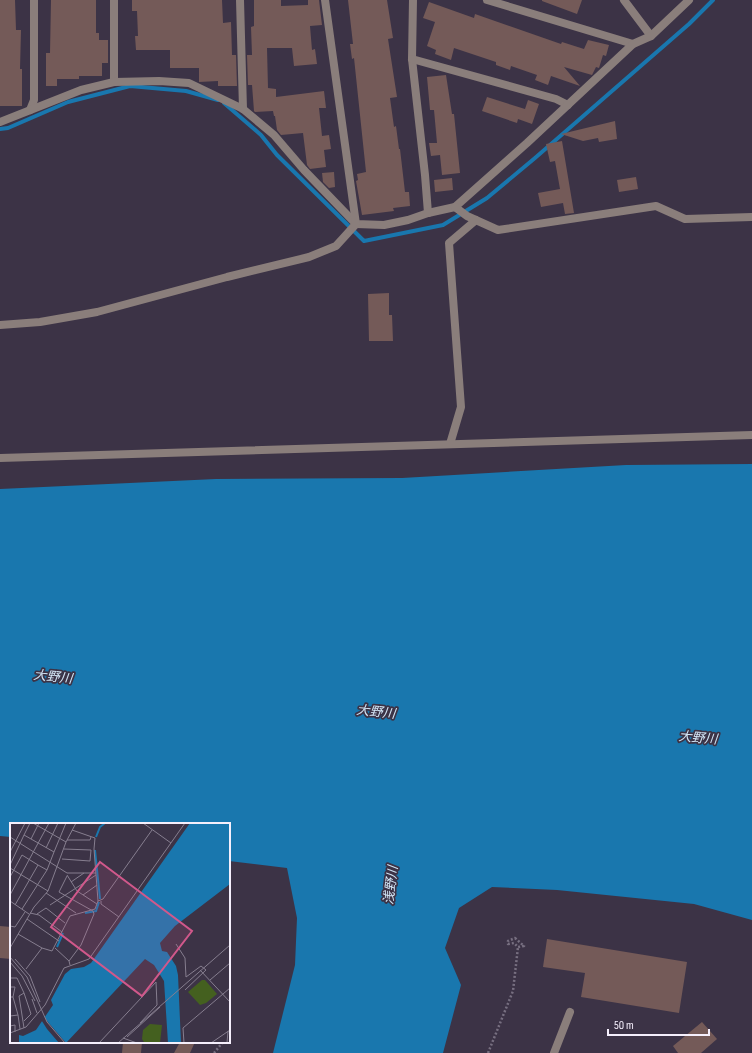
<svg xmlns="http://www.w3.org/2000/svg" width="752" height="1053" font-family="'Sofia Sans Condensed','Noto Sans JP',sans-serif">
<rect width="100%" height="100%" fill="#3c3346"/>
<polygon fill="#1977ae" points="752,464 752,920 694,904 557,890 492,887 459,908 445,948 461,985 443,1053 273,1053 295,965 297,918 287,868 229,861 229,824 11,824 11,837 0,836 0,489 216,479 402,478 626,465"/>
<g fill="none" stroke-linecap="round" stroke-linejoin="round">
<g stroke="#1977ae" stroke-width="4">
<polyline points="224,103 261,135 277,155 364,241 443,225 487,198 535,158 689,24 713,0"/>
<polyline points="0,129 8,128 68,102 130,86 186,91 218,100"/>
</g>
</g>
<g fill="#745a58">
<polygon points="0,0 15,0 16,30 21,30 20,69 22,69 22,106 0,106"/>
<polygon points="51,0 96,0 96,33 99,33 99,40 108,40 108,63 102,63 102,76 79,76 79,79 57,79 57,86 46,86 46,53 50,53"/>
<polygon points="132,0 222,0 223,23 231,22 232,55 236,55 237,86 218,86 218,81 199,82 199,68 170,68 170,50 136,50 135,36 138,36 137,11 132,11"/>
<polygon points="254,0 281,0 281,6 308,5 308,0 319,0 322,25 310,26 312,50 315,49 317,64 294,66 292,48 267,48 268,88 276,89 276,97 324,91 326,108 319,108 322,136 329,135 331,149 324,150 326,167 310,169 307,165 303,133 281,135 277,130 275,116 274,116 273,111 255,112 254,111 252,85 248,85 247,55 252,55 251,27 254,26"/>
<polygon points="348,0 387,0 393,38 388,39 397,97 390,98 394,127 396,126 399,149 400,149 405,192 409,192 410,206 393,208 394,211 362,215 356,181 358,180 357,174 366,172 354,58 352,59 350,44 353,44"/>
<polygon points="542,0 582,0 577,14 542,1"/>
<polygon points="429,2 474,18 475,14 561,44 562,42 584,49 588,40 609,45 606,56 603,55 599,68 596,67 592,75 564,67 580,86 551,76 548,85 535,80 537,75 511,66 510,70 496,65 496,62 454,48 451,60 435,54 436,50 427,46 435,22 423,18"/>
<polygon points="446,75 452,114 454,114 460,173 442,175 440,155 431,156 429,143 437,143 434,110 430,110 427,77"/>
<polygon points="487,97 525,109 528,100 539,104 532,124 518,119 517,123 482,111"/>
<polygon points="615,121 617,139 599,142 598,138 583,141 561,134"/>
<polygon points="562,141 574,213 565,214 563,203 541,207 538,193 560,189 555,161 550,162 546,144"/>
<polygon points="334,172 335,187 329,188 323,182 322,173"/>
<polygon points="636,177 638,189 619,192 617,180"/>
<polygon points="452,178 453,190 435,192 434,180"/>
<polygon points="389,293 389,315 392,315 393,341 369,341 368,294"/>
<polygon points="0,926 11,927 11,959 0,958"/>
<polygon points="547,939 687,962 679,1013 581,997 585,973 543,967"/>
<polygon points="702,1022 717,1039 701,1053 678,1053 673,1046"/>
<polygon points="123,1042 142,1042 141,1053 122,1053"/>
<polygon points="180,1042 195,1042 190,1053 174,1053"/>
</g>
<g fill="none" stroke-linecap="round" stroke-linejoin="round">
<g stroke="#776f80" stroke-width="2.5" stroke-dasharray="2 2" stroke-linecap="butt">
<polygon points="515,938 524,946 518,947 514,943 508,944 508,941"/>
<polyline points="229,1017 230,1010"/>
<polyline points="214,1053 223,1042"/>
<polyline points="488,1053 513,991 518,947"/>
</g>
<g stroke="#8a7e7b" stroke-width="8">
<polyline points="114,0 114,82"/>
<polyline points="240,0 243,109"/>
<polyline points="413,0 412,59 425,175 428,213"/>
<polyline points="487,0 633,44"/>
<polyline points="624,0 651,36"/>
<polyline points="412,59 556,99 568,105"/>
<polyline points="30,110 34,100 34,0"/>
<polyline points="0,122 81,90 114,82 159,81 189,83 243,109 274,135 304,170 356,224 384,225 408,220 428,213 455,207 527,143 633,44 651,36 689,0"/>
<polyline points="455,207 467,216 498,230 656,206 685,219 752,217"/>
<polyline points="0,325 40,322 97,312 227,277 309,257 336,246 356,224 325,0"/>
<polyline points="450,444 461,407 449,243 476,220"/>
<polyline points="0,458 752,435"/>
<polyline points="554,1053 570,1012"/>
</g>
</g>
<g text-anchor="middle" stroke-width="3.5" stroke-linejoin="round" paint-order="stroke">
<g font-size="13" font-style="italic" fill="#d4e7f7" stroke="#3c3346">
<text transform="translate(53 676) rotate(6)" y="5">大野川</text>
<text transform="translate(376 711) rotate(6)" y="5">大野川</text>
<text transform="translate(698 737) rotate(5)" y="5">大野川</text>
<text transform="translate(390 885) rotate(-83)" y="5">浅野川</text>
</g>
</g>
<g transform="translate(10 823)">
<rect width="220" height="220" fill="#3c3346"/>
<path d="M 192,157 L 195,157 L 207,171 L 196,180 L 190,182 L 178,169 ZM 140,201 L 152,202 L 150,220 L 134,219 L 132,216 L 133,207 Z" fill="#44601f"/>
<path d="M 180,0 L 220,0 L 220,61 L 165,103 L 150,120 L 152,128 L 157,129 L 166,143 L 168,152 L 171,220 L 158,220 L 154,158 L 144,142 L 135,136 L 56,220 L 9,220 L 9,212 L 13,213 L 26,207 L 43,182 L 41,177 L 55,151 L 61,146 L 74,144 L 81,140 Z" fill="#1977ae"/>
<path d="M 33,191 L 37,198 L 56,220 L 49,220 L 37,206 L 30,195 Z" fill="#3c3346"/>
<path fill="none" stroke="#1977ae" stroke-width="2" d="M 86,14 L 90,4 L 95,0M 85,27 L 90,76M 75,90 L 86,88 L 89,79M 47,124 L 53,110"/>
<path fill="none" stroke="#867e8f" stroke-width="1" d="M 23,0 L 56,19M 133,0 L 161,20M 0,14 L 57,50 L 86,50M 21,16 L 29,0M 57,17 L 80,17 L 81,14M 36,25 L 48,0M 0,29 L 15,0M 44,29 L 56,0M 52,36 L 80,38 L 81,27 L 54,26M 0,42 L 14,12M 0,45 L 38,68M 57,52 L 67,68 L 87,81M 57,53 L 49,69 L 83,88 L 84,91 L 71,122 L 59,138M 0,54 L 12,32 L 28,42M 61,59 L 74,50M 36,70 L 66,90M 0,72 L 39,0M 73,72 L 87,62M 0,78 L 19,91M 88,78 L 93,76 L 142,7M 91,78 L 91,81 L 109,94M 5,82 L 28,42 L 37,47M 40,82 L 86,52M 12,86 L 37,47 L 44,29 L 14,12 L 20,0M 20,90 L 29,92 L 52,109M 27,91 L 36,85 L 55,100M 17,96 L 49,118M 0,103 L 5,104 L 15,89M 8,111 L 32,125 L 42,128 L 60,93 L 85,86 L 88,78 L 84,26 L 85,15 L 62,7M 166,121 L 175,135 L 176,154 L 191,143 L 196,147 L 175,167M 0,125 L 24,84 L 38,68 L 56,19 L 66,0M 45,125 L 59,138 L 60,142M 0,134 L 17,154 L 37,199 L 55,220M 5,136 L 20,153 L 30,179M 0,139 L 12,153 L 25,178M 16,146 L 32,125M 190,147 L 220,179M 0,155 L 7,155 L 14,170M 200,157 L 220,140M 0,164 L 5,164 L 3,174 L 0,174M 22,176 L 27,190M 8,192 L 10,206M 0,193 L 8,192 L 3,174M 0,203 L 5,202 L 5,209M 14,205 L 9,173 L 14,170 L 21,191 L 14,198M 0,210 L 16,204 L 35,182 L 54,145 L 79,136 L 175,0M 117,214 L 150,184M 113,215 L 127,220M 89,220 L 146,159 L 147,182 L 130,200M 108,220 L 220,122M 174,220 L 173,205 L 220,165M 201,220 L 220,207M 217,220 L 218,208"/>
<path fill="#d1588b" fill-opacity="0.15" stroke="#d1588b" stroke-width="2" d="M 90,39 L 182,108 L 132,173 L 41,104 Z"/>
<rect width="220" height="220" fill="none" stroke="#f5effc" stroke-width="2"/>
</g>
<path d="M608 1029v6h101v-6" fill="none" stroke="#f5effc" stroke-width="2"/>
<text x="614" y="1029" font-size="12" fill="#f5effc" stroke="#3c3346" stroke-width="3" paint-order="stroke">50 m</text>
</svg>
